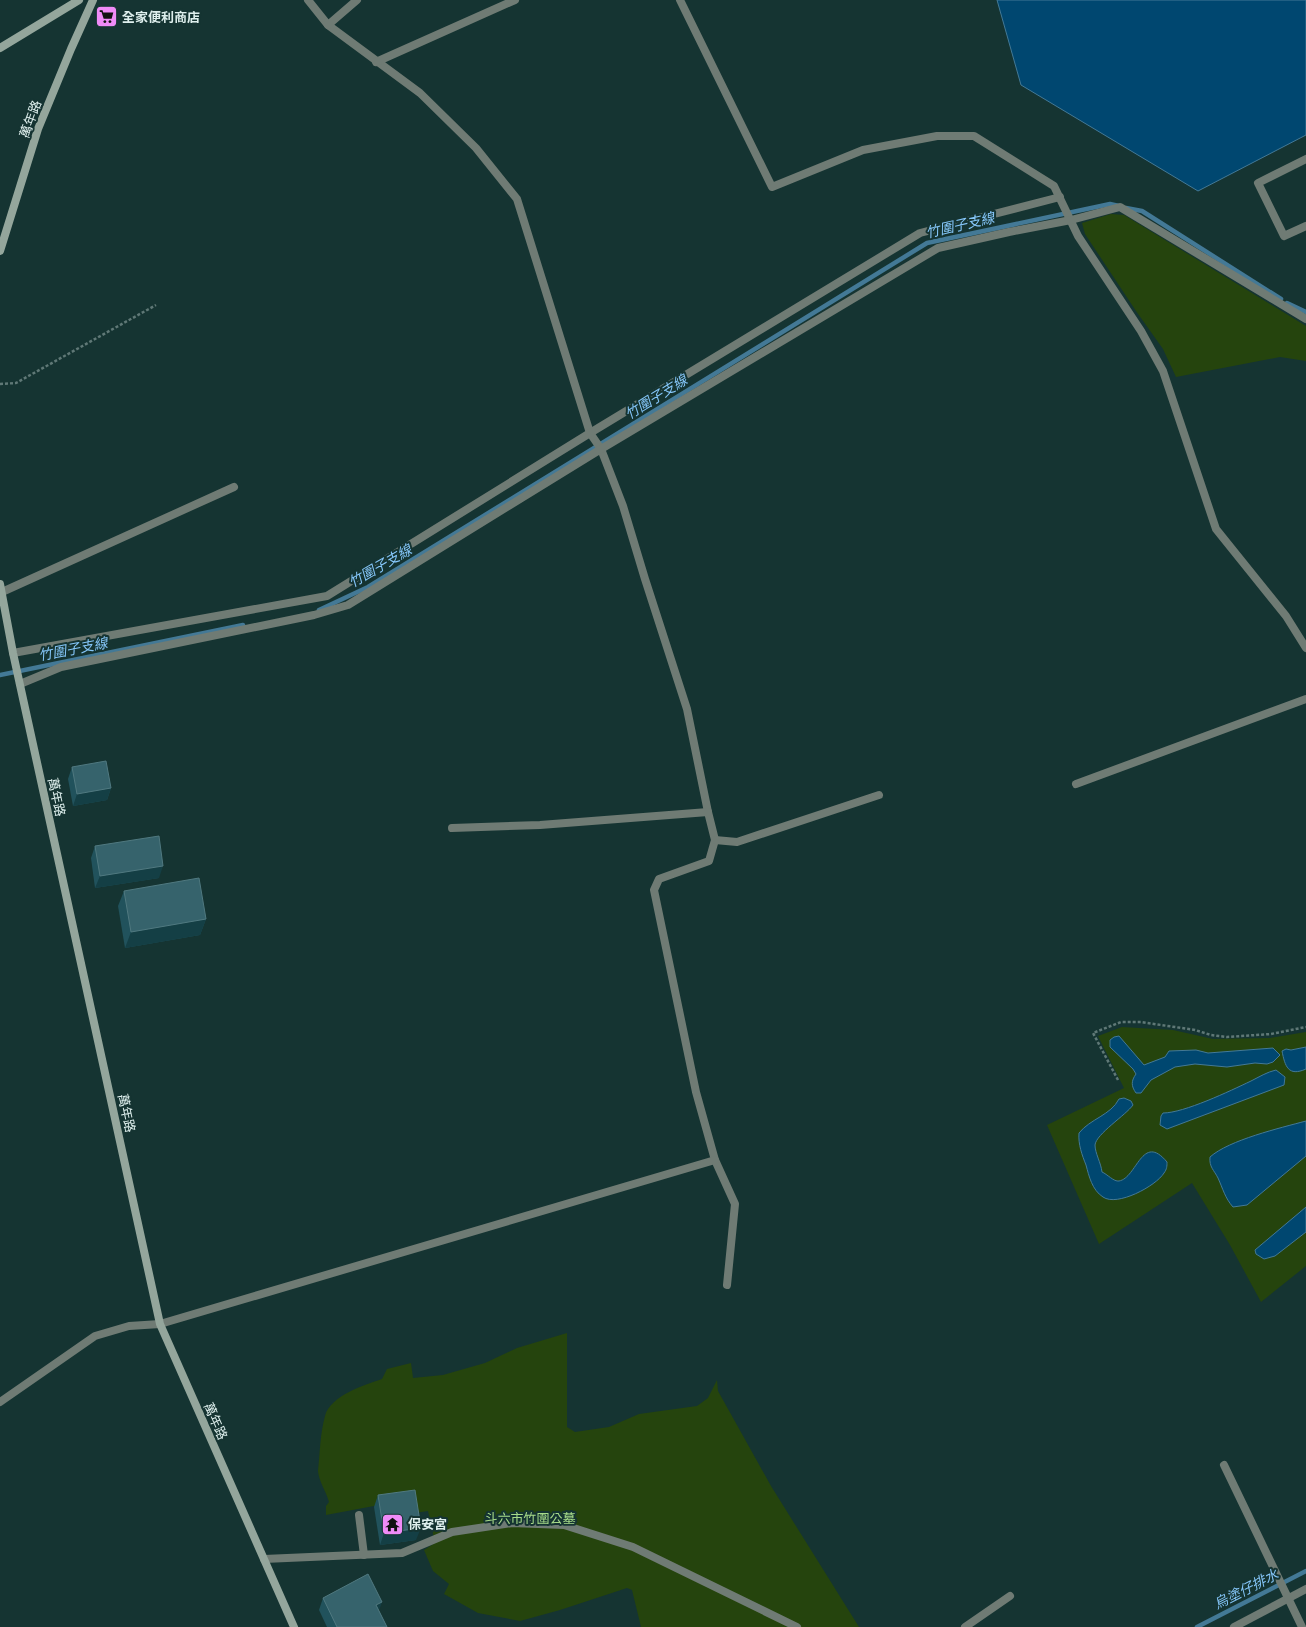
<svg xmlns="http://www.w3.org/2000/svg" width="1306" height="1627" font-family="'Work Sans','Noto Sans TC',sans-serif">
<rect width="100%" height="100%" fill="#153432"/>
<g fill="#25440d">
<polygon points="1111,214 1124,215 1306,326 1306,361 1280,357 1176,377 1163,349 1136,311 1085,234 1082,223"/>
<polygon points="1122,1027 1173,1030 1213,1039 1270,1038 1306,1032 1306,1266 1261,1302 1230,1245 1192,1183 1099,1244 1047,1125 1124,1088 1098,1036"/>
<path d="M 567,1333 L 567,1427 L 575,1432 L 609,1427 L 639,1414 L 697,1406 L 708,1398 L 717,1380 L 718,1391 L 771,1486 L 859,1627 L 641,1627 L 632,1590 L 627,1588 L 560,1610 L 520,1621 L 478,1613 L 444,1594 L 449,1584 L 433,1571 L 424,1550 L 435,1543 L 428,1511 L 415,1513 L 411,1499 L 326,1515 L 326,1506 L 329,1502 C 326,1491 319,1482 318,1471 C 320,1453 320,1434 325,1416 C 330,1396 364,1385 382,1379 L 387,1369 L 411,1363 L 413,1378 L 443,1375 L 485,1363 L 517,1348 Z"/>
</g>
<g fill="#004770" stroke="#437996">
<polygon points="997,0 1306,0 1306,135 1198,191 1021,85"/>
<path d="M 1119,1036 L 1144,1065 L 1165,1057 L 1169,1051 L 1196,1050 L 1208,1053 L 1273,1048 L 1280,1055 L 1273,1062 L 1267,1064 L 1255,1063 L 1227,1067 L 1195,1064 L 1175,1067 L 1151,1080 L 1141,1093 L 1136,1093 C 1131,1086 1131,1081 1136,1074 L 1133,1069 L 1110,1047 L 1110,1040 L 1114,1037 Z"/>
<path d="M 1306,1047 L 1306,1069 C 1288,1077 1285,1066 1282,1051 L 1286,1049 L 1291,1050 Z"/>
<path d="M 1276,1070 L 1285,1077 L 1284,1085 L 1167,1129 L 1160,1125 L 1161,1116 L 1163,1113 C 1184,1113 1230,1091 1251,1081 C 1259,1077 1267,1072 1276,1070 Z"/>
<path d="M 1124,1098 L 1131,1101 L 1133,1105 C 1126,1115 1096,1134 1095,1145 C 1095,1153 1101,1163 1102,1172 C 1107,1174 1114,1182 1119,1181 C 1137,1178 1142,1132 1167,1162 C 1167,1166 1167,1169 1164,1173 C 1156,1186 1117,1207 1103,1197 C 1092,1190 1089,1176 1086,1165 C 1082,1155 1078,1144 1079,1133 C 1090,1119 1111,1115 1119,1099 Z"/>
<path d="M 1306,1121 L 1306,1156 L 1247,1205 L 1233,1207 C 1225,1198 1223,1189 1218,1178 C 1214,1170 1209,1167 1210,1157 C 1229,1140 1280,1128 1306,1121 Z"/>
<polygon points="1306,1207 1306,1232 1275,1256 1264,1259 1256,1254 1255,1250"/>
</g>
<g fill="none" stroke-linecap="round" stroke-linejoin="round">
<g stroke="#437996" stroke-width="4.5">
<polyline points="1126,208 1142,211 1281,299"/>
<polyline points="1287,303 1306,312"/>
<polyline points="319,610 368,587 927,243 1110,204 1119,206"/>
<polyline points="0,675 243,625"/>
<polyline points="1197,1627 1306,1571"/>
</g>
<g stroke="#5f7876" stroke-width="2.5" stroke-dasharray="3 2" stroke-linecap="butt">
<polyline points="0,384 16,383 156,305"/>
<polyline points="1118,1080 1093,1033 1121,1022 1141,1022 1195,1030 1211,1035 1227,1037 1271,1034 1306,1027"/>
</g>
<g stroke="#6f7b74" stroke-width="8">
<polyline points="308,0 328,25 420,93 476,148 517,199 590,433 601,449 623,506 645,579 687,709 708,812 715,840 709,861 659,879 654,890 696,1092 715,1160 735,1204 727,1285"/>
<polyline points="680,0 772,187 863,150 937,136 974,136 1054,186 1078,236 1141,331 1163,371 1216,529 1286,616 1306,648"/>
<polyline points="328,25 357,0"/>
<polyline points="376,62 515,0"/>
<polyline points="2,592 234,487"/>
<polyline points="13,653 327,596 590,433 920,233 1060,197"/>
<polyline points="20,684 61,667 314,615 348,605 601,449 938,248 1009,232 1071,220 1120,207 1306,319"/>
<polyline points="1076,784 1306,699"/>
<polyline points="452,828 540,825 708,812"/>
<polyline points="715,840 737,842 879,795"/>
<polyline points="0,1402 95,1336 129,1326 160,1324 715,1160"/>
<polyline points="359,1515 364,1555"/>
<polyline points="264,1559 402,1553 452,1532 512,1523 564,1525 633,1547 797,1627"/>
<polyline points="965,1627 1010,1596"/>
<polyline points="1234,1627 1306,1589"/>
</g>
<g stroke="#6f7b74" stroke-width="8">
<polyline points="1306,159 1258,183 1284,236 1306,226"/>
<polyline points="1224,1465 1302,1627"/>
</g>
<g stroke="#94a69c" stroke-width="8">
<polyline points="0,48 79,0"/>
<polyline points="0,251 38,129 71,49 93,0"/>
<polyline points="0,584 13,653 160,1324 294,1627"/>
</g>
</g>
<g fill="#21525c">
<polygon points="72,767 111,788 107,800 73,806 68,779"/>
<polygon points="95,846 159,878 95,888 91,858"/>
<polygon points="124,891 206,919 200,935 125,948 118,906"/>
<polygon points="378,1495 416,1540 380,1545 374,1507"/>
<polygon points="323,1598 379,1611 387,1627 327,1627 319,1610"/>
</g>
<g fill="#143f45">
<polygon points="111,788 107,800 73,806 77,794"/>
<polygon points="163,866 159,878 95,888 100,876"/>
<polygon points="206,919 200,935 125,948 131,932"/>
<polygon points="421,1528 416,1540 380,1545 384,1533"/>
<polygon points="382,1602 378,1613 376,1605"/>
</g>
<g fill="#36636c" stroke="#507980">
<polygon points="106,761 111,788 77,794 72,767"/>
<polygon points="159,836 163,866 100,876 95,846"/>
<polygon points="199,878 206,919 131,932 124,891"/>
<polygon points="415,1490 421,1528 384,1533 378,1495"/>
<polygon points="368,1574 382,1602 376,1605 387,1627 337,1627 323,1598"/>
</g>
<defs>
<symbol id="supermarket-square" viewBox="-11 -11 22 22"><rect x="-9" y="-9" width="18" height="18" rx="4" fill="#ef8bf7" stroke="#153432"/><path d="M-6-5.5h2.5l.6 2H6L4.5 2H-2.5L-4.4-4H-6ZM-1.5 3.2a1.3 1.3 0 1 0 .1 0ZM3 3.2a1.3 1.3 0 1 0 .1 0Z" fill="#111"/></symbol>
<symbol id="temple-square" viewBox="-11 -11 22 22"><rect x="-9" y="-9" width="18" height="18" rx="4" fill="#ef8bf7" stroke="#153432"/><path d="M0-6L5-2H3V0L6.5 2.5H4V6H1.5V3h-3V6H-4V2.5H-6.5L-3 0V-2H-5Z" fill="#111"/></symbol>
</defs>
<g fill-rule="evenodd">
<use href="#supermarket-square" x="94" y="4" width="25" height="25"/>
<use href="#temple-square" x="380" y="1512" width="25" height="25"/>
</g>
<g text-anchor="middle" stroke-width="4" stroke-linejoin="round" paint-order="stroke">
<g font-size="13" font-weight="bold" fill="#deefed" stroke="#153432" text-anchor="start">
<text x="122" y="22">全家便利商店</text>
<text x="408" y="1529">保安宮</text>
</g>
<g font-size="13" fill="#deefed" stroke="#153432">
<text transform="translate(30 119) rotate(-70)" y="5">萬年路</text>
<text transform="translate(57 797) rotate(78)" y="5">萬年路</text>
<text transform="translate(127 1113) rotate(78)" y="5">萬年路</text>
<text transform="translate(216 1421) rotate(66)" y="5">萬年路</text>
</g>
<g font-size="13" fill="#a7db89" stroke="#153432">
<text x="530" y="1523">斗六市竹圍公墓</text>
</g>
<g font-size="14" font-style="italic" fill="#85c6f9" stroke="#153432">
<text transform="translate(960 225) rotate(-13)" y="5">竹圍子支線</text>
<text transform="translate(656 397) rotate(-32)" y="5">竹圍子支線</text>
<text transform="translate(380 566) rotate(-30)" y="5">竹圍子支線</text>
<text transform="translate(73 649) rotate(-11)" y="5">竹圍子支線</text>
<text transform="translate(1246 1589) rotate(-27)" y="5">烏塗仔排水</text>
</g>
</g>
</svg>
